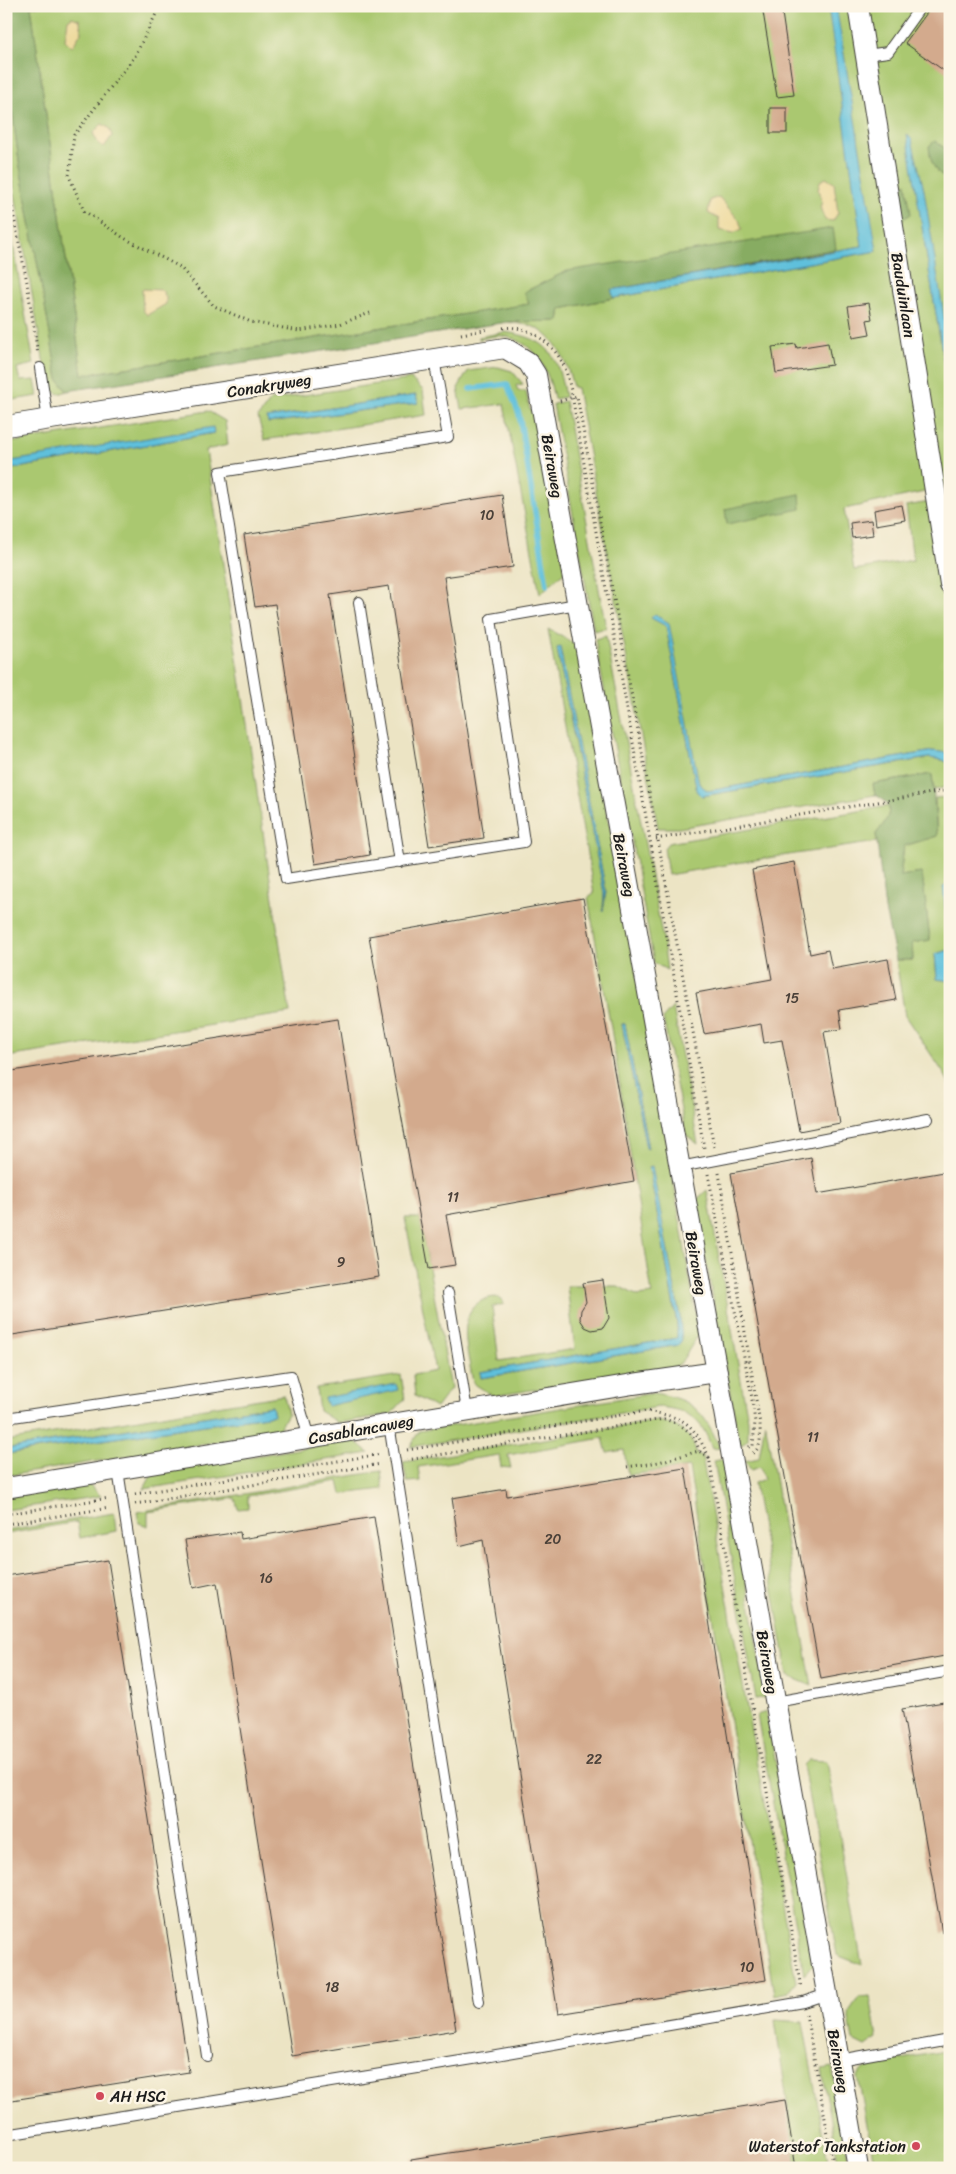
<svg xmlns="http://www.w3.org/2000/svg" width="956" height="2174" font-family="Sriracha,sans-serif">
<rect width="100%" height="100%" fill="#fcf5e5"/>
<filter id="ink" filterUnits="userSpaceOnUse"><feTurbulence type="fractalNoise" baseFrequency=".02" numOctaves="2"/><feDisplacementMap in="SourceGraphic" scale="10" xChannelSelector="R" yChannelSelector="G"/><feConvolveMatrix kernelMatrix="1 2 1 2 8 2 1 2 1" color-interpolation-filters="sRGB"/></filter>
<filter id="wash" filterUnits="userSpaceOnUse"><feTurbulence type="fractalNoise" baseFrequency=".0096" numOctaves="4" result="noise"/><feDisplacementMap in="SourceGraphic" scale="20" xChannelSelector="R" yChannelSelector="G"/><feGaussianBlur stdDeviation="1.12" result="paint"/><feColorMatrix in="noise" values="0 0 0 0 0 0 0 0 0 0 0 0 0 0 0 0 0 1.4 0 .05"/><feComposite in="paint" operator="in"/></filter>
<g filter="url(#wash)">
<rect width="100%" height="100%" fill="#ece4c4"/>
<g fill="#aac86f" stroke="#637246" fill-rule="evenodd">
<path d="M 31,6 L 950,6 L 950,359 L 924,239 L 950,401 L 950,596 L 947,597 L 950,618 L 950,755 L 933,751 L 708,791 L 699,784 L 666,626 L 697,791 L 702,796 L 929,758 L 943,760 L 950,764 L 950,786 L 934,790 L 932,774 L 873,784 L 875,795 L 679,828 L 658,828 L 577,388 L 573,387 C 567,364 560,342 538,329 C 530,324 517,324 508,322 L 559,321 L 561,309 L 614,298 L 876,251 L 862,246 L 529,304 L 82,375 ZM 929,491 L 930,502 L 906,506 L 913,560 L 854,570 L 844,509 Z"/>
<polygon points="6,66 19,161 58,378 67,391 59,394 48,388 6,141"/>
<polygon points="6,205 34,364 17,368 20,381 35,380 38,396 6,401 6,384 11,383 8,356 11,352 6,317"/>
<path d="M 505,332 C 550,339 557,354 565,397 L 554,399 C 549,370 535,341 503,336 C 496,335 487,338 479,339 L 479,337 Z"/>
<polygon points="498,367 512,371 523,384 516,385 518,391 526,391 530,410 536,413 565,571 540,594 504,404 462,409 458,388 468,371"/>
<path d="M 411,379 L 423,390 L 426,415 L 264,440 L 258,417 L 271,400 ZM 416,395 L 417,403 L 269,423 L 267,418 Z"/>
<polygon points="565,401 606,628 594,631 553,404"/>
<polygon points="208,411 225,421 228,445 206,450 290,1013 6,1057 6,470 214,433 6,462 6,443"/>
<path d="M 548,629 L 577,645 L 668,1149 L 699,1334 L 680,1364 L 673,1368 L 493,1396 L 473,1383 C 470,1360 454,1315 481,1301 C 488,1298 493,1296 500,1298 L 504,1304 L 492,1307 L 499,1361 L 575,1349 L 567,1286 L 618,1286 L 638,1296 L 652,1294 L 611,1028 L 588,898 L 594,894 ZM 559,647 L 606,892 L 603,910 L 604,893 L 557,649 ZM 622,1024 L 625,1024 L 648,1148 L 646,1148 ZM 651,1166 L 680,1317 L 679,1345 L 481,1378 L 480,1372 L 677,1338 L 678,1330 L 649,1167 Z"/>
<polygon points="606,636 663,940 667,970 654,963 595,639"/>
<polygon points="950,797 950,950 935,954 937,979 950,981 950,1085 945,1075 905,1016 896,960 913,960 912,943 930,940 922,873 900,876 904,846 937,836 935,798"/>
<polygon points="889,806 888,819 876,834 877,842 754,860 668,875 664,848 668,843"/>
<polygon points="673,1007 698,1144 686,1135 663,1018"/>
<polygon points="707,1190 748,1420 748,1439 740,1446 695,1201"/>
<polygon points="405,1218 420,1218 451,1388 436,1408 415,1396 413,1375 435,1371"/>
<polygon points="401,1375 405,1399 391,1414 338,1423 319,1411 316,1388"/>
<path d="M 654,1393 C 694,1400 704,1411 720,1448 L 712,1449 C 702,1419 689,1410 659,1407 L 410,1447 L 419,1431 Z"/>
<polygon points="284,1395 288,1414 277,1432 6,1476 6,1454 273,1415 272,1406 6,1449 6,1441"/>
<path d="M 656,1421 C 676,1423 692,1433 696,1453 L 702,1456 L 796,1982 L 788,1992 L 774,1995 L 689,1467 L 628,1475 L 624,1450 L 607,1453 L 603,1438 L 508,1455 L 511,1468 L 501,1467 L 499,1455 L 418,1467 L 420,1481 L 407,1482 L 403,1462 Z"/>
<polygon points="765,1421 812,1686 788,1676 754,1483 764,1479 760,1467 751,1470 745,1461 759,1458"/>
<polygon points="354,1440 369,1453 144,1489 153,1472"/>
<polygon points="724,1459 767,1697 756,1699 714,1461"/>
<polygon points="381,1471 383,1489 342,1494 339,1481 248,1496 248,1508 238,1509 235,1498 148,1512 148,1526 139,1523 137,1512"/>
<polygon points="88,1483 101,1496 6,1510 6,1497"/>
<polygon points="114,1513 116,1531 80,1538 77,1522 6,1534 6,1531"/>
<polygon points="766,1712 814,1964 804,1975 757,1715"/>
<polygon points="808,1760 827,1761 862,1965 837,1955 803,1765"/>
<polygon points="870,1996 877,2038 865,2046 853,2040 848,2013 859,1997"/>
<polygon points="775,2020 803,2022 829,2168 797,2168"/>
<polygon points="950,2050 950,2168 875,2168 858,2076 862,2070 875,2064"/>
<polygon points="832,2067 850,2168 839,2168 822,2069"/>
</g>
<g fill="#87ac62" stroke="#52643f">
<polygon points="6,6 31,6 82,375 529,304 524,292 567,271 833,228 836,249 612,290 614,298 561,309 559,321 508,322 67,391 58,379 19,161 6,66"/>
<path d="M 935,141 L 950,152 L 950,180 C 933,172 931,163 929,146 Z"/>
<polygon points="906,183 911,214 898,222 893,193"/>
<polygon points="800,494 801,509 727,524 725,509"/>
<path d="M 932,774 L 937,836 L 904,846 L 900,876 L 922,873 L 930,940 L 912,943 L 913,960 L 896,960 L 885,910 L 876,834 C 888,819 898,805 875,795 L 873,784 Z"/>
</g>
<g fill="#eeda9e" stroke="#857b5d">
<polygon points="72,17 80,20 81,33 72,47 65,40 68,20"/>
<polygon points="102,124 109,128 112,136 104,147 98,143 93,133"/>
<polygon points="826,178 834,183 838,213 833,221 825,220 820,207 822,202 818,190 820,181"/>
<polygon points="719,197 739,220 742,229 734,233 719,230 719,219 708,213 710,200"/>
<polygon points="142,289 162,290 166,297 166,304 147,315 143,310"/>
</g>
<g fill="#5ec0dc" stroke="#3d6e7c">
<polygon points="828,6 836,6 877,251 614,298 611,290 862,246"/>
<polygon points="907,134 912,140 924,190 950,355 950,401"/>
<polygon points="416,395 418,403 268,423 267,418"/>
<polygon points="213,427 214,433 6,470 6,462"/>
<polygon points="655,614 669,623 699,784 708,791 933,751 949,753 950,764 943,760 929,758 702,796 697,792 666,626 651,618"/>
<polygon points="560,647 606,892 603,911 604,893 557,648"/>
<polygon points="950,880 950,981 937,979 935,954 950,950 943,887"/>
<polygon points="622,1024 625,1024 648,1149 646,1148"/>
<polygon points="652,1166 680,1317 682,1341 679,1345 481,1378 480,1372 677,1338 677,1323 649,1167"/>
<polygon points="396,1384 398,1390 327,1406 324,1398"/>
<polygon points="272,1406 274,1415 6,1454 6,1449"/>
</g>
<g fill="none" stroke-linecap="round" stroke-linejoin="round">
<polyline stroke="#5ec0dc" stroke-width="5.5" points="470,389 507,384 519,414 547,585"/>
</g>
<g id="blocks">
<g fill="#d3aa8d">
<polygon points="762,6 781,6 794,95 777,97"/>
<polygon points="932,6 950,6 950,75 905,43"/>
<rect x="770" y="108" width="17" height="25"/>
<polygon points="869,303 872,319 867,320 870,334 853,337 848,306"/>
<polygon points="828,343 832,365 776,373 772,347 796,344 797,348"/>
<polygon points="502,495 513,567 444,577 484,838 429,846 389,586 330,595 370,855 315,864 275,604 255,607 244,535"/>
<polygon points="902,505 905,520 876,525 874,510"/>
<polygon points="871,520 873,535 852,538 850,523"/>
<polygon points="794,862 810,954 828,950 832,969 888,959 896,1000 839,1010 842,1029 824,1032 840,1123 799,1131 782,1040 764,1043 761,1024 704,1034 696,993 772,979 752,870"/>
<polygon points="583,898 634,1181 446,1215 455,1265 429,1269 369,936"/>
<polygon points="338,1019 379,1277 6,1336 6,1072"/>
<polygon points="811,1158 817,1194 950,1171 950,1655 821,1679 731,1173"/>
<polygon points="603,1280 609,1318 603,1328 592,1330 585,1327 580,1319 581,1310 586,1302 583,1283"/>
<polygon points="685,1468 766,1980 558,2014 483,1540 459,1546 452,1498 506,1489 507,1496"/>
<polygon points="374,1517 456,2030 292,2056 217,1583 193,1588 185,1540 240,1532 241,1539"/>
<polygon points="108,1560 189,2072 6,2101 6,1576"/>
<polygon points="950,1701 950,1932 942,1933 902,1709"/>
<polygon points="785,2100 796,2168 412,2168 411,2159"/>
</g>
</g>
</g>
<g filter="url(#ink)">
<use href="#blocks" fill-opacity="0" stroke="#3b3a35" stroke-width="1"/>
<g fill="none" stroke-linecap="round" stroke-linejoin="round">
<defs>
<g id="service">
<polyline points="866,55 888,52 921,6"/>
<polyline points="434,359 448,437 220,472 286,879 524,842 491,619 577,604"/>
<polyline points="40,368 48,420"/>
<polyline points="359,602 400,862"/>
<polyline points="680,1167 928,1119"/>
<polyline points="448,1293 467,1411"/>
<polyline points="6,1418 291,1376 309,1438"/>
<polyline points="389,1424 479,2002"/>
<polyline points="118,1470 207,2056"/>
<polyline points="775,1702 950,1671"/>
<polyline points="839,2060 950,2040"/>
<polyline points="6,2135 473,2059 803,2002 827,1994"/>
</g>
<g id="minor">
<polyline points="858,6 950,585"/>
<polyline points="6,426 505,348 528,362 536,375 717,1372 858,2168"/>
<polyline points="6,1488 633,1384 717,1372"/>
</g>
</defs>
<use href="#service" stroke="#3b3a35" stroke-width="12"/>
<use href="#minor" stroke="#3b3a35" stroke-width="22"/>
<g stroke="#3b3a35" stroke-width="3" stroke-dasharray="1 4" stroke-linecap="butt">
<polyline points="160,6 135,56 74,135 69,176 84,211 124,238 180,267 214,306 251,322 299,331 340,324 370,313"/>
<polyline points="6,178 27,282 38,355"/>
<path d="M 503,328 C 530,324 555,345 565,368 C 568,377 570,386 572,395 L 704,1148"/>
<polyline points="461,334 490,329"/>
<polyline points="560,401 577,396 714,1147"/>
<polyline points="656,839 950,790"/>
<path d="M 719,1173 L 760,1424 C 760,1434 763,1449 751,1454"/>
<polyline points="708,1174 751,1392 755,1422 753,1446 748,1447"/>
<path d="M 407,1450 L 646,1411 C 686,1418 691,1421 709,1457 L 713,1456"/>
<polyline points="709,1457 801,1988"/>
<path d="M 407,1460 L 664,1419 C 681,1424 695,1432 699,1451"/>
<polyline points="627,1467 659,1462 699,1451 708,1457"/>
<polyline points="135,1494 381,1454"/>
<polyline points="135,1504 381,1464"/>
<polyline points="6,1514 109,1498"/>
<polyline points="6,1524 109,1508"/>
<polyline points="806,2014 834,2168"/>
</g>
<use href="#service" stroke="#fff" stroke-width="10"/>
<use href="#minor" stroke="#fff" stroke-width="20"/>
</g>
</g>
<g fill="#d1495b" stroke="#fcf5e5" stroke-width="2">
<circle cx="100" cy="2096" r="5"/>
<circle cx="916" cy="2146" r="5"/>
</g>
<g text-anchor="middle" stroke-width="5" stroke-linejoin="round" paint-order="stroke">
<g font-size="14" fill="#4a4038">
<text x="487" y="520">10</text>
<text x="792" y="1003">15</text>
<text x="453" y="1202">11</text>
<text x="341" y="1267">9</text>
<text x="813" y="1442">11</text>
<text x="553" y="1544">20</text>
<text x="266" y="1583">16</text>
<text x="594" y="1764">22</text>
<text x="747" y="1972">10</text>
<text x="332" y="1992">18</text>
</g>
<g font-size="16" fill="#1c1c1c" stroke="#fcf5e5">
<text transform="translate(904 295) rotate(81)" y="6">Bauduinlaan</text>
<text transform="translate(269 385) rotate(-9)" y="6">Conakryweg</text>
<text transform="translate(553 466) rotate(80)" y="6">Beiraweg</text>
<text transform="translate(625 865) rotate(79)" y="6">Beiraweg</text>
<text transform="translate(697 1263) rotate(80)" y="6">Beiraweg</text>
<text transform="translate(361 1429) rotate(-10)" y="6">Casablancaweg</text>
<text transform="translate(768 1662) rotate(80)" y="6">Beiraweg</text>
<text transform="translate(839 2061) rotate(80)" y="6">Beiraweg</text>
</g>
<g font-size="16" fill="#1c1c1c" stroke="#fcf5e5" text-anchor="start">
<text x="110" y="2102">AH HSC</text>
<text x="906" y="2152" text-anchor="end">Waterstof Tankstation</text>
</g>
</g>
<rect width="956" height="2174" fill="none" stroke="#fcf5e5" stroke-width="25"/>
</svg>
